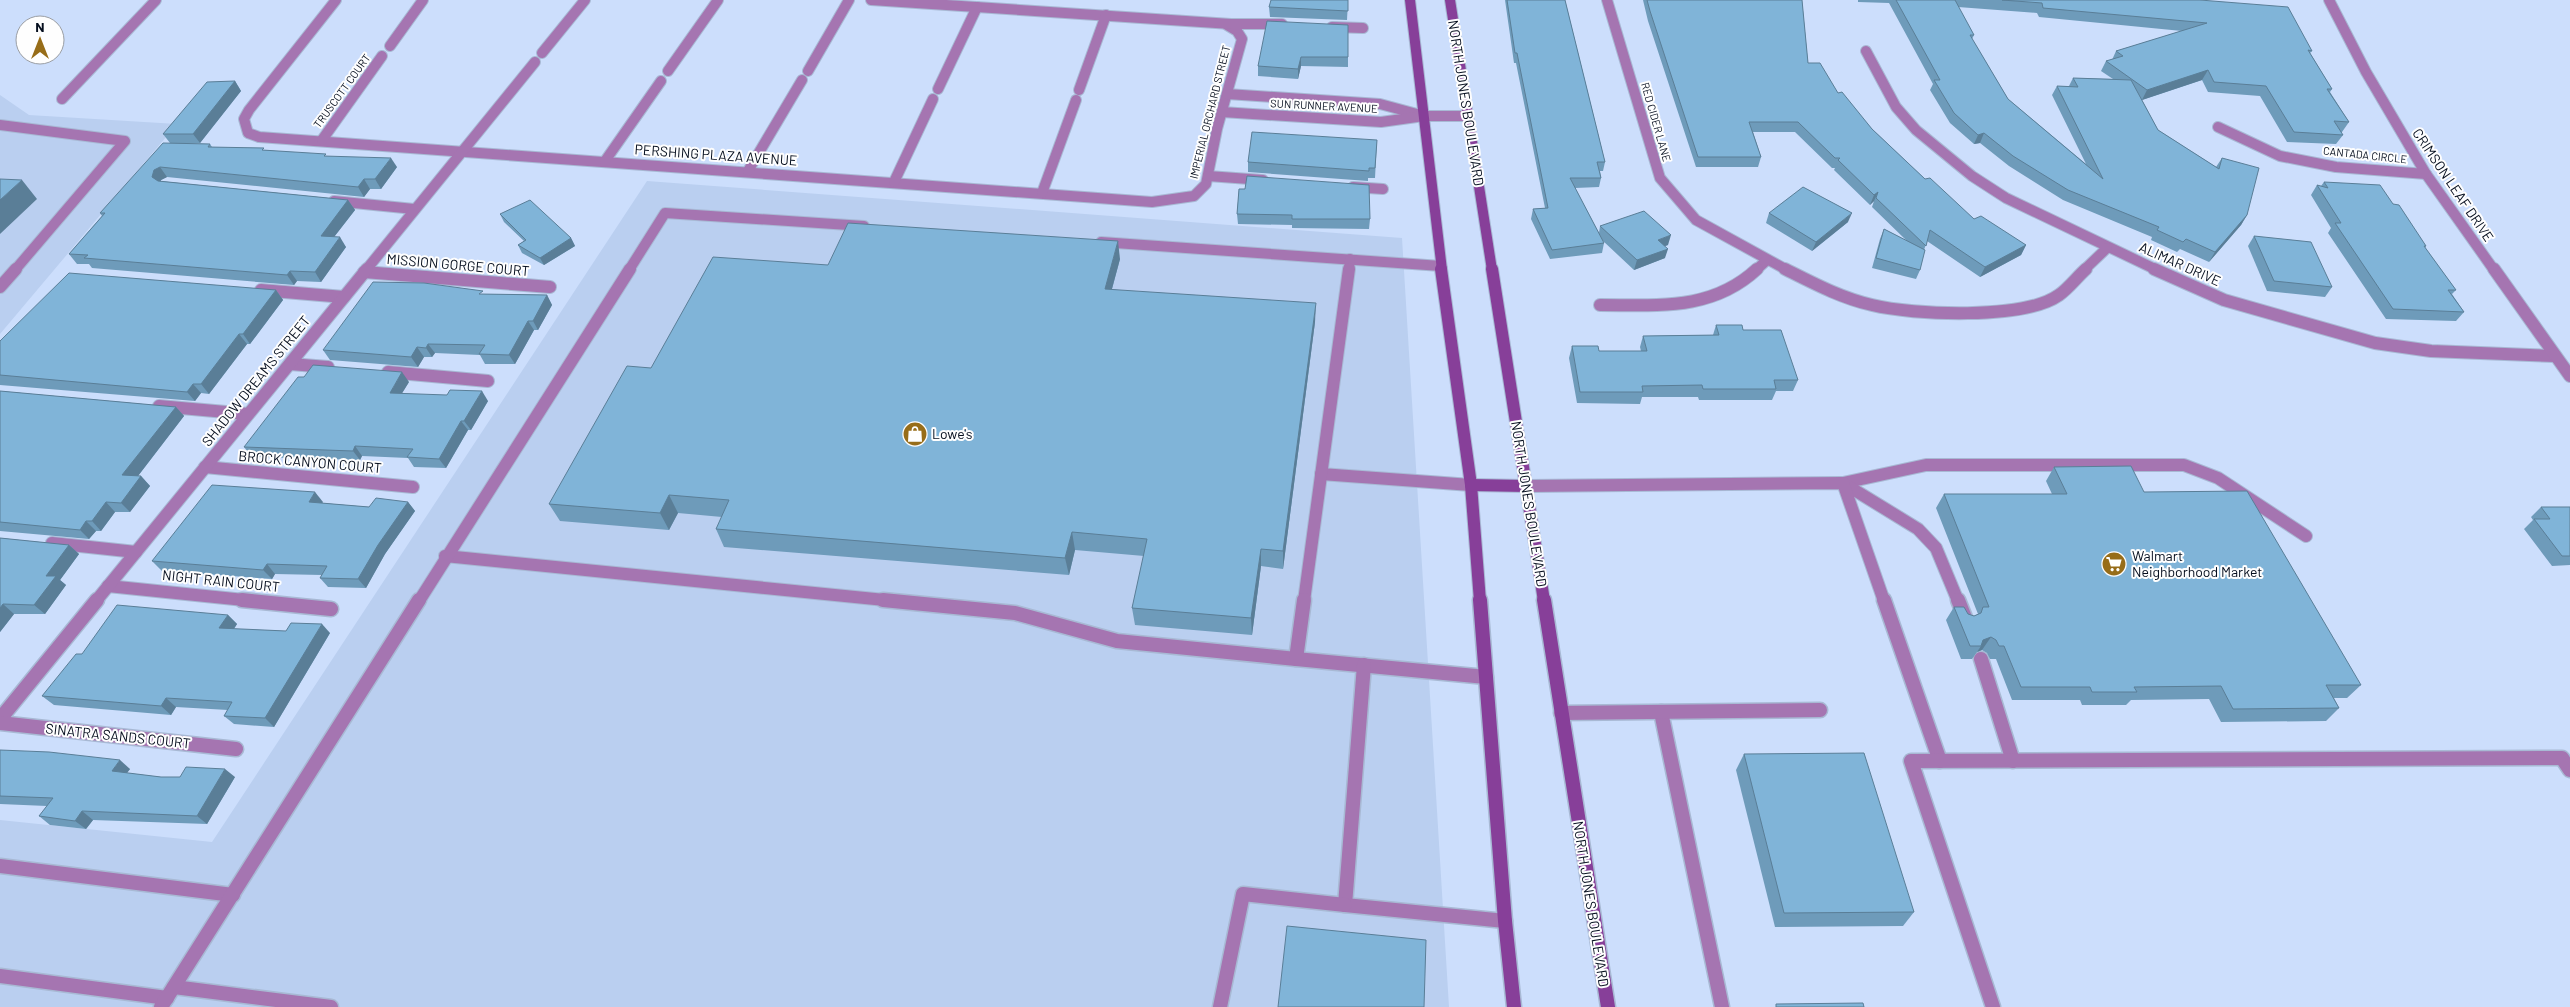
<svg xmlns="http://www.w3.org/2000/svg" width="2570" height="1007" font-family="Barlow,sans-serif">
<rect width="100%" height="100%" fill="#ccdefc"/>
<g fill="#bacff0">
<polygon points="0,95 29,115 177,124 0,334"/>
<polygon points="647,181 1402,238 1449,1007 0,1007 0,820 212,842"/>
</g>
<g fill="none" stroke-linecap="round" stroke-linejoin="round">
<defs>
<g id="lane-far2">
<polyline points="0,125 125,141 15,270"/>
<polyline points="1101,242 1441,266"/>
<polyline points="629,270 665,213 864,226"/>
<polyline points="1349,270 1350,259"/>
</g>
<g id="lane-far1">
<polyline points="0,287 16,269"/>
<polyline points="1321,474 1471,485"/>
<polyline points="1843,483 1926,465 2184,465 2218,478 2306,536"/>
<polyline points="1843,483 1918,529 1936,548 1958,601"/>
<polyline points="1526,486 1843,483 1884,601"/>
<polyline points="445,556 895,601"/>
<polyline points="419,601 630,269"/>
<polyline points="1304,601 1349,269"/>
</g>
<g id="lane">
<polyline points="883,600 1015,613 1117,641 1296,659"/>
<polyline points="1304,600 1296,659 1486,677"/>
<polyline points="1884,600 1940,761"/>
<polyline points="1958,600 1966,620"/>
<polyline points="1981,659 2013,761"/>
<polyline points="1364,665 1345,905 1505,921"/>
<polyline points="1661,712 1722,1007"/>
<polyline points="1561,713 1820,710"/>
<polyline points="0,866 233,895"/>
<polyline points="0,976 167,998"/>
<polyline points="174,987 331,1007"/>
<polyline points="161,1007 419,600"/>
<polyline points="1220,1007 1243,894 1345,905"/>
<polyline points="1993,1007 1911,761 2562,758 2570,770"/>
</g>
<g id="street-far2">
<polyline points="336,0 249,110 244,119 248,133 259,137 1152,202 1194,196 1206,184 1217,129 1242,39 1237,31 1227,25"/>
<polyline points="871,0 1231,24 1282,24"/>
<polyline points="1607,0 1660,178 1696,220 1787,270"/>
<polyline points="2329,0 2366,72 2426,174 2494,270"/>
<polyline points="1332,27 1363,28"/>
<polyline points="390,46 423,0"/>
<polyline points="1866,51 1896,107 1916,130 1972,176 2006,198 2157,270"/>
<polyline points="542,53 585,0"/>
<polyline points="668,71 718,0"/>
<polyline points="808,71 849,0"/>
<polyline points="938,89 977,7"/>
<polyline points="1079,90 1106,15"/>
<polyline points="1227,94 1380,104 1417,114"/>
<polyline points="62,99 156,0"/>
<polyline points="1222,112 1381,122 1424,116 1468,116"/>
<polyline points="2218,127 2280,156 2336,167 2426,174"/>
<polyline points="322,140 382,56"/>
<polyline points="605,161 661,81"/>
<polyline points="748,171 802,80"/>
<polyline points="1208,176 1263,180"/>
<polyline points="894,182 933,99"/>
<polyline points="1353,187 1383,189"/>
<polyline points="1042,193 1076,100"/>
<polyline points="334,201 414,209"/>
<polyline points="366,270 535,62"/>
<polyline points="1756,270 1767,260"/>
<polyline points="2084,270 2107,248"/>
</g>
<g id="street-far1">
<path d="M 1785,269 C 1813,283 1841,298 1872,305 C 1913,315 2024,320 2059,295 C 2069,288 2077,277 2086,269"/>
<polyline points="2154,269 2224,300 2375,343 2431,351 2555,356"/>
<polyline points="2494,269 2570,376"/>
<polyline points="364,272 550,287"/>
<polyline points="261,290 344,297"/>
<path d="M 1600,305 C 1658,305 1712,311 1757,269"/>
<polyline points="290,364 328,367"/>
<polyline points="388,372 488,381"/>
<polyline points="159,406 248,414"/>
<polyline points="205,467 413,487"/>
<polyline points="52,543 136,552"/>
<polyline points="108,586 254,601"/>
<polyline points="96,601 367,269"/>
</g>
<g id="street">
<polyline points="242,600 331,609"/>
<polyline points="0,719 97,600"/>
<polyline points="0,723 236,749"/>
</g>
<g id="secondary-far2">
<polyline points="1410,0 1442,270"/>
<polyline points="1450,0 1492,270"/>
</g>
<g id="secondary-far1">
<polyline points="1441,269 1471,485 1480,601"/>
<polyline points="1492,269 1544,601"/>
<polyline points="1471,485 1526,486"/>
</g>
<g id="secondary">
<polyline points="1480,600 1505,921 1514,1007"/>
<polyline points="1544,600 1608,1007"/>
</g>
</defs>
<use href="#lane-far2" stroke="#a8b9d4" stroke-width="12"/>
<use href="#lane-far1" stroke="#a8b9d4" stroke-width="14"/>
<use href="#lane" stroke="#a8b9d4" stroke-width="17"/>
<use href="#street-far2" stroke="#a8b9d4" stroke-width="12"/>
<use href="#street-far1" stroke="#a8b9d4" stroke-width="14"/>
<use href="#street" stroke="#a8b9d4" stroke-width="17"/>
<use href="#secondary-far2" stroke="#a8b9d4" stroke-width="12"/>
<use href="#secondary-far1" stroke="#a8b9d4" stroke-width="14"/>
<use href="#secondary" stroke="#a8b9d4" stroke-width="17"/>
<use href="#lane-far2" stroke="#a575b1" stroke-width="10"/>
<use href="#lane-far1" stroke="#a575b1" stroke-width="12"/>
<use href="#lane" stroke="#a575b1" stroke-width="14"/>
<use href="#street-far2" stroke="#a575b1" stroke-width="10"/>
<use href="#street-far1" stroke="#a575b1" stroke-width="12"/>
<use href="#street" stroke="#a575b1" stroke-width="14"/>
<use href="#secondary-far2" stroke="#873f99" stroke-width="10"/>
<use href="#secondary-far1" stroke="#873f99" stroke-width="12"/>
<use href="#secondary" stroke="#873f99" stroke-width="14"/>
</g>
<g fill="#6e9bba" fill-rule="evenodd">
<polygon points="1348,0 1347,20 1270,17 1269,7"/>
<polygon points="1505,0 1565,0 1605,162 1603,171 1600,171 1601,178 1599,187 1575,188 1599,233 1600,226 1668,245 1665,246 1665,258 1634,270 1602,240 1604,243 1602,253 1550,259 1531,219 1533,209 1545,208 1516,63 1514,63"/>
<polygon points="1643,0 1802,0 1808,63 1838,93 1872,129 1925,179 1974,219 2026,245 2021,255 1980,277 1927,241 1924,250 1920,270 1916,279 1872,268 1880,239 1884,229 1907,241 1872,207 1874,201 1870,205 1834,170 1835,168 1832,168 1795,132 1753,132 1761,157 1758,167 1696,167 1648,21"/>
<path d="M 1858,0 L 2200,0 L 2312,51 L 2310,53 L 2332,89 L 2330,92 L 2349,122 L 2342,132 L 2341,132 L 2343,135 L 2336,144 L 2287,142 L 2260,96 L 2208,92 L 2202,80 L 2142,100 L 2158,130 L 2216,167 L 2222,158 L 2247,215 L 2241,225 L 2209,262 L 2180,249 L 2177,252 L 2151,240 L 2152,237 L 2063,200 L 2009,166 L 1980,143 L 1974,144 L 1950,123 L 1930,90 L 1933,84 L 1889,3 L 1858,2 ZM 1958,7 L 2037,13 L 2039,17 L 2182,31 L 2116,51 L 2112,60 L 2106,61 L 2101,71 L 2113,79 L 2073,78 L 2069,86 L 2057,86 L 2052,95 L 2086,164 L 2008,99 L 1972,39 L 1974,35 Z"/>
<polygon points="1348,25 1348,67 1301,66 1298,79 1258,76 1258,66"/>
<polygon points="235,81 241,91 200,143 181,143 210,144 212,147 265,150 327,156 397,167 381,189 370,189 364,197 167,177 161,180 160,181 348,200 355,210 334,237 346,247 321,282 297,281 294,285 92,268 89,264 77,264 69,254 102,216 100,213 170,143 163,134"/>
<polygon points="1377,140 1375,178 1368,178 1368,181 1248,172 1248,162"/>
<polygon points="2324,182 2393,204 2426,246 2425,248 2456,290 2452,294 2464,312 2456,321 2386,319 2328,233 2331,228 2311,195 2317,185 2321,186"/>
<polygon points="1239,189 1370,219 1369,229 1292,228 1292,225 1238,224 1237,214"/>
<polygon points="1769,213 1848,222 1812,251 1766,223"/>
<polygon points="500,214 571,238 575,246 544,265 522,253 518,245 524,241 504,222"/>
<polygon points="2254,236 2332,287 2325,297 2267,291 2248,246"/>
<polygon points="1120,259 1112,289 1315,322 1283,569 1261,566 1252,635 1135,625 1132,608 1144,556 1075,550 1069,575 724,547 716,529 722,517 678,513 669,530 560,521 549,504 651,368 828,265"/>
<polygon points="276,290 283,300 250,344 247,344 209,394 201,393 195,401 0,385 0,341"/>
<polygon points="485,294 547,295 552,305 538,330 534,330 515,364 485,364 480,355 435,353 432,357 424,357 418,367 330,360 323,350"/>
<polygon points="1716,325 1743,330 1798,380 1793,391 1776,391 1772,400 1699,400 1698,397 1642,397 1640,404 1577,403 1569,358 1572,346 1599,351 1641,351 1640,347 1643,336 1713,335"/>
<polygon points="409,382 402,393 488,401 471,430 468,430 446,468 414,467 408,458 362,456 360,460 252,457 244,447"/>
<polygon points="0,391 176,407 184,416 138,476 141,476 150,486 130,512 115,512 101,531 96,531 89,539 0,531"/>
<polygon points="2054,467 2144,492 2361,685 2347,698 2334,698 2339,708 2326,721 2221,722 2209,699 2131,700 2126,705 2082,705 2080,700 2012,700 1996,659 1990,659 1987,653 1982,650 1977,652 1972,659 1961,659 1946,620 1954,607 1974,616 1978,614 1936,508 1944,494 2052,494 2046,481"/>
<polygon points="323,502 322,503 369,507 408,502 415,511 385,554 366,588 328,587 320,578 322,575 275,574 272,579 162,571 152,561"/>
<polygon points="2541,507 2570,507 2570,565 2552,566 2524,529 2533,520 2531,517"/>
<polygon points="0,538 69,545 79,554 60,580 66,585 45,614 14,614 0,632"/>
<polygon points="228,615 237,624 234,629 330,633 274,727 234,724 224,716 228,710 176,707 171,715 54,705 42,696 82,654"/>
<polygon points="0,750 130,769 127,773 161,777 235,777 207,824 93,820 86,829 50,825 39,816 47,806 0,804"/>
<polygon points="1744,754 1914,912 1903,926 1775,927 1736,770"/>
</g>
<g fill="#5a7e97">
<polygon points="1301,57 1301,66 1298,79 1298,69"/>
<polygon points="2208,70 2202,80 2142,100 2147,90"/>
<polygon points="235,81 241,91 200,143 193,134"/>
<polygon points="1984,133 1980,143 1974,144 1978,135"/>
<polygon points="391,158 397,167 381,189 375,179"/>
<polygon points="160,167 167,177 161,180 160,186 152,177 154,170"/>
<polygon points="364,179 370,189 364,197 358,187"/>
<polygon points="22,180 37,199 0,234 0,200"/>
<polygon points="1878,192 1874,201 1870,205 1874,195"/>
<polygon points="348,200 355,210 327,246 321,236"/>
<polygon points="1852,213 1848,222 1812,251 1816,242"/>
<polygon points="2247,215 2241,225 2209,262 2215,252"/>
<polygon points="1671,235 1668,245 1656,249 1658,240"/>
<polygon points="340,237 346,247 321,282 315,272"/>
<polygon points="571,238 575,246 544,265 540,258"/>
<polygon points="1118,241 1120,259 1107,307 1105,289"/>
<polygon points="2026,245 2021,255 1980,277 1985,267"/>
<polygon points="1668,249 1665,258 1634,270 1637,260"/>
<polygon points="290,271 297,281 294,285 287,275"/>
<polygon points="276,290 283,300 250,344 243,334"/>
<polygon points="547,295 552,305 538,330 533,321"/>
<polygon points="1316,303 1315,322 1283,569 1283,551"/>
<polygon points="528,321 534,330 515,364 509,355"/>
<polygon points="239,334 247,344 209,394 201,384"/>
<polygon points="428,344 435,353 432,357 426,348"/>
<polygon points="417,347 424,357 418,367 411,357"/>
<polygon points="402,372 409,382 396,403 390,393"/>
<polygon points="193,384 201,393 195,401 187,392"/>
<polygon points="482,391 488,401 471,430 464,421"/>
<polygon points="176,407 184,416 131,485 122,475"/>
<polygon points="461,421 468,430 446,468 439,459"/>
<polygon points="355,446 362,456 360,460 353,451"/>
<polygon points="141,476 150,486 130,512 121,503"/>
<polygon points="315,492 323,502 316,511 309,502"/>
<polygon points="669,495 678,513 669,530 660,513"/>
<polygon points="106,502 115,512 101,531 92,521"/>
<polygon points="408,502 415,511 385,554 366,588 358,579 378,545"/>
<polygon points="86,521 96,531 89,539 80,530"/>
<polygon points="1072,532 1075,550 1069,575 1065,558"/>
<polygon points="69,545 79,554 60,580 66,585 45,614 34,605 46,576"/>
<polygon points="1261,549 1261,566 1252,635 1251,618"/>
<polygon points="267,564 275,574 272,579 263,570"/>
<polygon points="3,604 14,614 0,632 0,608"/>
<polygon points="228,615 237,624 228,637 219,628"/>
<polygon points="322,624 330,633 274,727 265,718"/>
<polygon points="1991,637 1982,650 1977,652 1981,646 1983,640"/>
<polygon points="166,698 176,707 171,715 161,706"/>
<polygon points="120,760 130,769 122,779 112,771"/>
<polygon points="225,769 235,777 207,824 197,816"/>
<polygon points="82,811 93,820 86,829 75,821"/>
</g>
<g fill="#80b4d8" stroke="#5a7e97">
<polygon points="1271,0 1348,0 1348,11 1269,7"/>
<polygon points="1507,0 1565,0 1605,162 1597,162 1601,178 1570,178 1604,243 1552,250 1533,209 1548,208 1517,53 1515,53"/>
<polygon points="1647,0 1802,0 1808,63 1820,63 1838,93 1842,92 1872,129 1925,179 1930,178 1974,219 1981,216 2026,245 1985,267 1930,230 1926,246 1876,198 1878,192 1874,195 1838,160 1840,158 1835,158 1798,122 1749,122 1761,157 1698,157 1650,11"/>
<polygon points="1896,0 1955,0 1974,35 1970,35 2008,99 2103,179 2057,86 2078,87 2073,78 2131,80 2158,130 2219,169 2222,158 2259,168 2247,215 2215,252 2186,239 2183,242 2157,230 2159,227 2068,190 2013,156 1984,133 1978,135 1954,113 1934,80 1940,80"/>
<polygon points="2002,0 2200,0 2288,7 2312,51 2308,50 2332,89 2327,89 2349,122 2334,121 2343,135 2294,132 2266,86 2214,82 2208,70 2147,90 2106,61 2123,56 2116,51 2207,23 2043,8 2042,3"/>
<polygon points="1267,21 1348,25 1348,57 1301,57 1298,69 1258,66"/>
<polygon points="235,81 193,134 163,134 207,82"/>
<polygon points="1252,132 1377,140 1375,168 1369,168 1369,171 1248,162"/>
<polygon points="163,143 210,144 208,147 264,148 262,150 326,154 324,156 391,158 375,179 364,179 358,187 160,167 154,170 152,177 158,181 348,200 321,236 340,237 315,272 290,271 287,275 84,258 88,255 69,254 105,213 100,213"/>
<polygon points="1247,176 1369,185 1370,219 1292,219 1292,215 1237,214 1239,189 1245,189"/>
<polygon points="0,179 22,180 0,200"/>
<polygon points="2324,182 2380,185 2393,204 2399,205 2426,246 2424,246 2456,290 2448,290 2464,312 2393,309 2335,223 2341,223 2317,185 2328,188"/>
<polygon points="1803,187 1852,213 1816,242 1769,213"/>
<polygon points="530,200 571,238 540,258 518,245 526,240 500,214"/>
<polygon points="1644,211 1671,235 1658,240 1668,249 1637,260 1600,226"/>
<polygon points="848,223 1118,241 1105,289 1316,303 1283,551 1261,549 1251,618 1132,608 1147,539 1072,532 1065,558 716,529 729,500 669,495 660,513 549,504 627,366 651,368 713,257 828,265"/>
<polygon points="1884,229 1925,250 1920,270 1876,258"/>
<polygon points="2254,236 2311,242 2332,287 2274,281"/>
<polygon points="69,273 276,290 243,334 239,334 201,384 193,384 187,392 0,375 0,341"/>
<polygon points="373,282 424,283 483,291 479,294 547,295 533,321 528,321 509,355 479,354 485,345 428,344 426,348 417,347 411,357 323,350"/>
<polygon points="1716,325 1742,325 1743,330 1781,330 1798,380 1774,380 1776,389 1703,389 1702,385 1642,386 1643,392 1580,392 1572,346 1598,346 1599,351 1647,351 1643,336 1719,335"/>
<polygon points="313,365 402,372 390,393 447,395 450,390 482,391 464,421 461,421 439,459 407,457 413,449 355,446 353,451 244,447 298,377 304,377"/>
<polygon points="0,391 176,407 122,475 141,476 121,503 106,502 92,521 86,521 80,530 0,522"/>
<polygon points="2131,466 2144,492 2247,491 2361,685 2326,685 2339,708 2233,709 2221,686 2134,687 2137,692 2092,692 2090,687 2021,687 2004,646 1999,646 1996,640 1991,637 1983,640 1981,646 1970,646 1954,607 1964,607 1968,614 1974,616 1981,613 1983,607 1989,607 1944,494 2067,494 2054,467"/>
<polygon points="212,485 315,492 309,502 369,507 376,498 408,502 378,545 358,579 320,578 327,566 267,564 263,570 152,561"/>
<polygon points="2541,507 2570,507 2570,556 2562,556 2534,519 2550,519"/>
<polygon points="0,538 69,545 46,576 56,576 34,605 3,604 0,608"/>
<polygon points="117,605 228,615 219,628 286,631 291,623 322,624 265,718 224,716 232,702 166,698 161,706 42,696 76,654 82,654"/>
<polygon points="0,750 49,752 120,760 112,771 161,777 180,777 186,767 225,769 197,816 82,811 75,821 39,816 53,798 0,796"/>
<polygon points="1864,753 1914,912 1784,913 1744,754"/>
<polygon points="1287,926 1426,940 1424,1007 1278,1007"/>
<polygon points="1863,1003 1864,1007 1776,1007 1776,1004"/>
</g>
<defs>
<symbol id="shop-disc" viewBox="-11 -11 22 22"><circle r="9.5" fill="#976d19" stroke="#fefefe"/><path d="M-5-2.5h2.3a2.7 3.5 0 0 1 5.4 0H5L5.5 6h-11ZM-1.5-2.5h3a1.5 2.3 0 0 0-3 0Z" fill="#fff"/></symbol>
<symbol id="supermarket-disc" viewBox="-11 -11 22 22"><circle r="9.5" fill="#976d19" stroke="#fefefe"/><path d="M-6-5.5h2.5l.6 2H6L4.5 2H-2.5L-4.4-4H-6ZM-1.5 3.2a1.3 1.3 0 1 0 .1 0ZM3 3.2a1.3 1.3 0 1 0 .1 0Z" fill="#fff"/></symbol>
</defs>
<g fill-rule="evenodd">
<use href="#shop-disc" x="901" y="420" width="28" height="28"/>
<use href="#supermarket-disc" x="2100" y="550" width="28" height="28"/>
</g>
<g text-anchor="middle" stroke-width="4" stroke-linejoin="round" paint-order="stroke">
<g font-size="11" fill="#050e1e" stroke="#fefefe">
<text transform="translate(342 91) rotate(-54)" y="4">TRUSCOTT COURT</text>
<text transform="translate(1324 106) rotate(3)" y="4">SUN RUNNER AVENUE</text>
<text transform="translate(1210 112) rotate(-76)" y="4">IMPERIAL ORCHARD STREET</text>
<text transform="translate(1656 122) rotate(74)" y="4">RED CIDER LANE</text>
<text transform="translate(2365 155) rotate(6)" y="4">CANTADA CIRCLE</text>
</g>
<g font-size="14" fill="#050e1e" stroke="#fefefe">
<text transform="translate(1466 103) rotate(81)" y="5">NORTH JONES BOULEVARD</text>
<text transform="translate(716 155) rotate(4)" y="5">PERSHING PLAZA AVENUE</text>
<text transform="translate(2453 185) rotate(56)" y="5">CRIMSON LEAF DRIVE</text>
<text transform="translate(2180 264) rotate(24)" y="5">ALIMAR DRIVE</text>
<text transform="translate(458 265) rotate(5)" y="5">MISSION GORGE COURT</text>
<text transform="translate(256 381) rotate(-51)" y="5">SHADOW DREAMS STREET</text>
<text transform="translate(310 462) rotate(5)" y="5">BROCK CANYON COURT</text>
<text transform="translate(1529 504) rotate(81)" y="5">NORTH JONES BOULEVARD</text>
<text transform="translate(221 581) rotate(6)" y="5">NIGHT RAIN COURT</text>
<text transform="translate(118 736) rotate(6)" y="5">SINATRA SANDS COURT</text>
<text transform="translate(1591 904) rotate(81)" y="5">NORTH JONES BOULEVARD</text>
</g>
<g font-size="14" fill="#050e1e" stroke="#fefefe" text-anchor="start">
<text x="932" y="439">Lowe's</text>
<text x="2132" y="561">Walmart<tspan x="2132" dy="16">Neighborhood Market</tspan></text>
</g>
</g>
<g transform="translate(40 40)"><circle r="24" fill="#fefefe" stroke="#9a9ea4"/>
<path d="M0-4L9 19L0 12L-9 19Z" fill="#976d19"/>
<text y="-8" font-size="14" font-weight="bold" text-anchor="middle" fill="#050e1e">N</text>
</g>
</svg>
